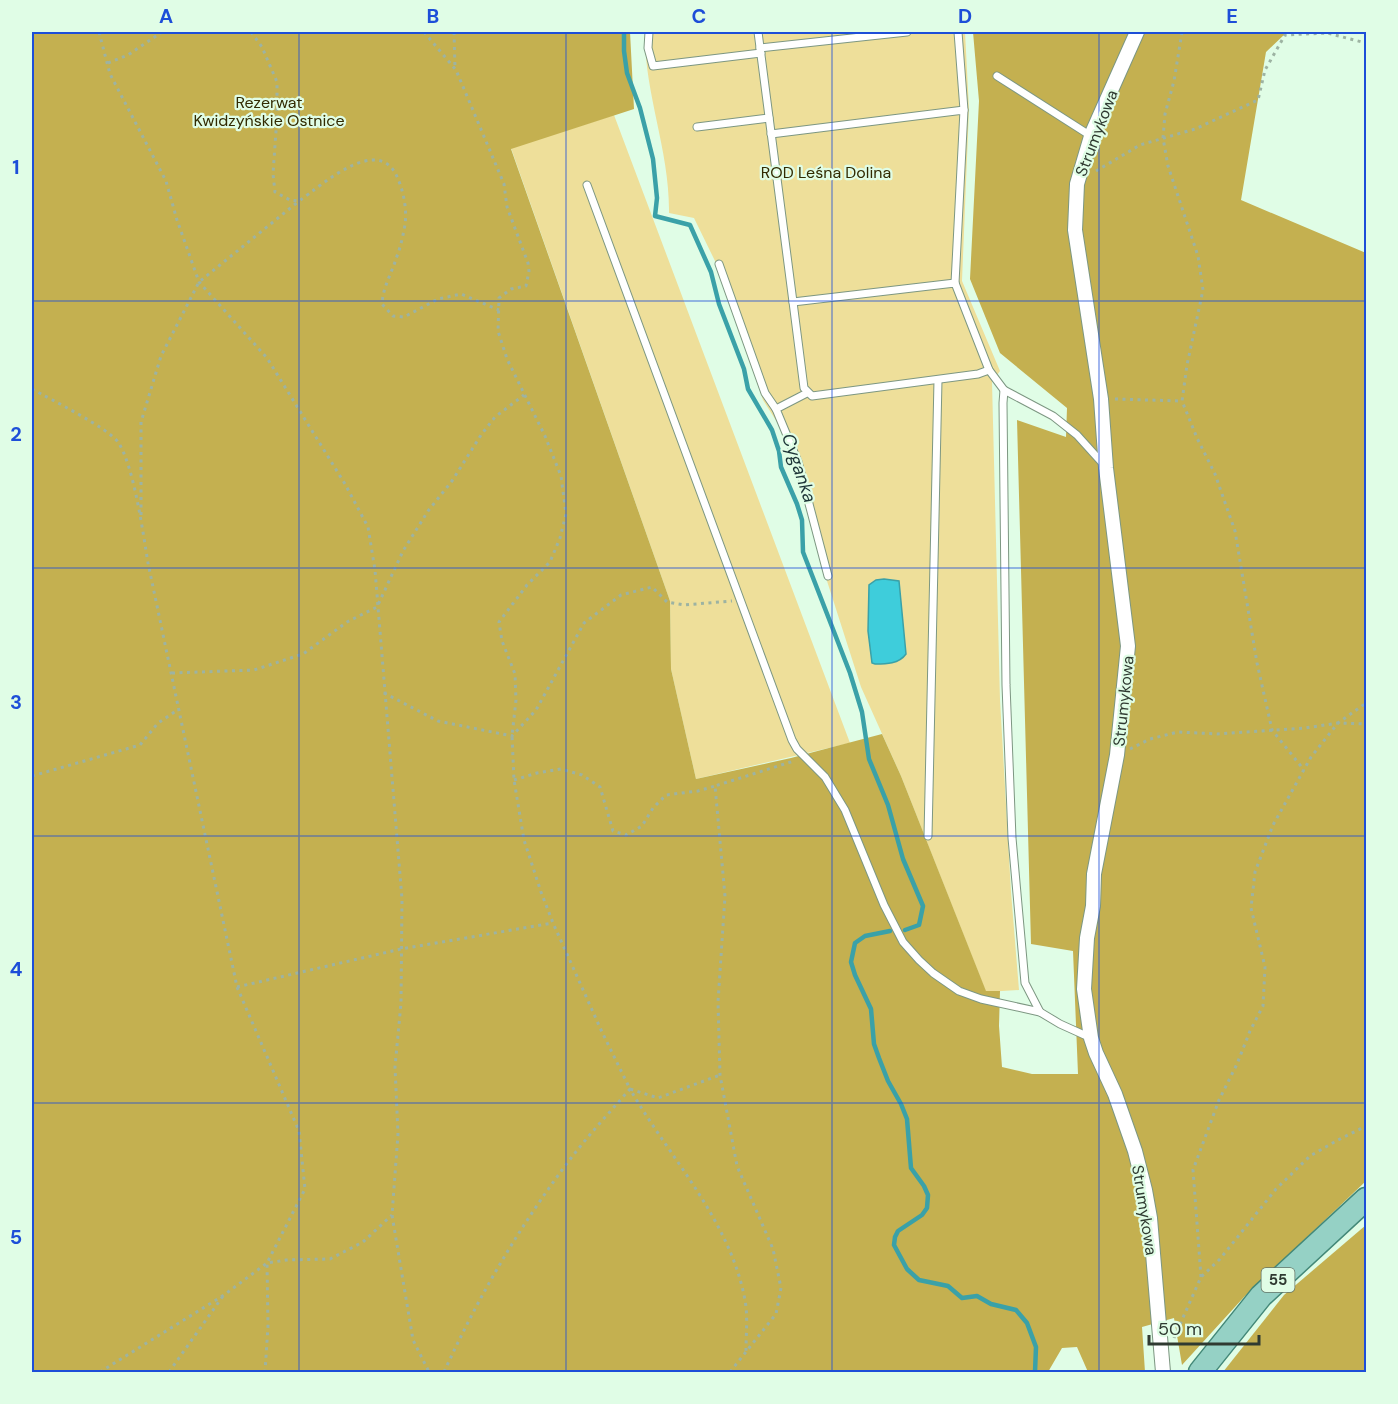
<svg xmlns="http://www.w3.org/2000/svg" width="1398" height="1404" font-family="'DM Sans',sans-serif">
<rect width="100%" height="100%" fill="#e0fde6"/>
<g fill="#eedf9a">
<path d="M 645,32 L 965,32 L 969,109 L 962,281 L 1000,371 L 992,382 L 1000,700 L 1011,892 L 1019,990 L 986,992 L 901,776 L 861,687 L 819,556 L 795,460 L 782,430 L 763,400 L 715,261 L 694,218 L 669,213 C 670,151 644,93 645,32 Z"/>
<polygon points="614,115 850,743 696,779 671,669 670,601 511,148"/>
</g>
<g fill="#c4b050">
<polygon points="32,32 630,32 634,109 511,149 670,601 671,669 696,779 791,758 882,734 901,776 986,991 1000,991 999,1026 1002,1067 1032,1074 1078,1074 1073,951 1031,944 1017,420 1066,437 1067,408 1000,353 970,279 979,101 973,32 1287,32 1266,52 1241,200 1366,253 1366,1181 1244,1297 1182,1365 1174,1318 1142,1327 1145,1372 1088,1372 1077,1347 1062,1348 1048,1372 32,1372"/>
<polygon points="1366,1225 1366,1372 1223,1372 1284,1295"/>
</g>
<path fill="#3ecddb" stroke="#3aa1a8" stroke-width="1.5" d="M 884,579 L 899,581 L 906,654 C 899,664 886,664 875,664 L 872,663 L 868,631 L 869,585 L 876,580 Z"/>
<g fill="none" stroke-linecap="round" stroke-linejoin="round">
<g stroke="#3aa1a8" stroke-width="4.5">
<polyline points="624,32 624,51 627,73 640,108 653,159 657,198 655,216 690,225 711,272 719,304 744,369 748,389 772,430 779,451 781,467 797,504 802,520 803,552 850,673 862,712 869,759 888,805 903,859 923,906 919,925 905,930"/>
<polyline points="890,931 865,936 855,943 851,962 855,975 871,1009 874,1044 879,1058 888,1081 901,1104 907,1119 911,1168 924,1186 928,1195 927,1208 922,1215 898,1231 895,1237 894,1245 907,1269 919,1280 948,1286 962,1298 977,1296 991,1304 1016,1310 1027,1323 1036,1347 1035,1372"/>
</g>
<defs>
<g id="service">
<polyline points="649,32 648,48 653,66 761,53"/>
<polyline points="758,32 793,302 955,283 989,370 1004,390"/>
<polyline points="958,32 964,110"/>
<polyline points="760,48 907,32"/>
<polyline points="997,76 1091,136"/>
<polyline points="697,127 769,118"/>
<polyline points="771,134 964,110 955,283"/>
<polyline points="587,185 792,740 797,749 825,777 845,810 884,905 903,942 919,960 933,973 959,991 981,999 1040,1012 1060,1024 1091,1038"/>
<polyline points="719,264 765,393 776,409"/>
<polyline points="793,302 804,388 812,396 978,374 989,370"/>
<polyline points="807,393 776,409 798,462 828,576"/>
<polyline points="928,836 938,380"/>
<polyline points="1040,1012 1025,983 1012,838 1006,685 1003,403 1004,390 1053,416 1077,435 1105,466"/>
</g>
<polyline id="minor" points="1137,32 1092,133 1077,184 1075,230 1101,399 1106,468 1128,646 1117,755 1094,874 1093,906 1087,938 1084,989 1091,1038 1096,1053 1115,1094 1135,1151 1145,1190 1150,1218 1163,1372"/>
<polyline id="primary" points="1200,1372 1261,1296 1366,1199"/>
</defs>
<use href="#service" stroke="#7d9782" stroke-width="9"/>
<use href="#minor" stroke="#7d9782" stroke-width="16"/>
<use href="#primary" stroke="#438878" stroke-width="25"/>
<g stroke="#9db3a2" stroke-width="3" stroke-dasharray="3 4.5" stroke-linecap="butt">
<polyline points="99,32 110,74 166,181 177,220 199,282 267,358 345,484 368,527 375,570 402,899 401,1003 395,1067 398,1134 392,1215 413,1340 429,1372"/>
<path d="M 251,32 L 262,47 L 277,82 L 277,117 L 273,174 L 275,192 L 290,200 L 299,201 C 322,185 380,132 398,179 C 404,193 407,210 405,225 C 403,235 401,246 397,256 C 392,273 383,286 382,304 L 393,316 L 404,317 L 438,299 L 461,294 L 499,310"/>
<polyline points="424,32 456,70 504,184 507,207 528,263 529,271 526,286 511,289 499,298 498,331 507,359 545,436 561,476 566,514 560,538 550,562 527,585 499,622 502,641 515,674 516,700 512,736 514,780 524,840 541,892 553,923 602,1032 630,1089 658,1098 720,1075"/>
<polyline points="454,32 455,68"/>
<polyline points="1182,32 1174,81 1165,114 1163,138 1168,166 1198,256 1203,290 1187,365 1182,401 1197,438 1215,474 1235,531 1257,663 1272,730 1304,770"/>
<polyline points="108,63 128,55 162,32"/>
<polyline points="1096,171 1140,145 1195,129 1258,100 1265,70 1285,35 1327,33 1366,43"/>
<path d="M 32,389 C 50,399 108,428 118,442 C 134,466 143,533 148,563 L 237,987 L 299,1131 L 305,1189 L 267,1263 L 268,1326 L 265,1372"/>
<polyline points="1115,399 1182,401"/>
<polyline points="141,515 141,422 161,356 199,282 299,201"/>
<polyline points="172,673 254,670 303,654 347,622 377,607 403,551 428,511 452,481 481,435 495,417 524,395"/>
<polyline points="384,693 438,721 512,736 536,710 584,623 621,595 652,587 667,602 684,605 732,601"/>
<polyline points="1130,749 1150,739 1178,732 1217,734 1305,728 1338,723 1366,724"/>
<polyline points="32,776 140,745 158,723 179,709"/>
<polyline points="514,780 537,773 561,769 582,775 600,787 613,831 626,835 642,826 653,808 666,795 698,791 715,786"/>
<polyline points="237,987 401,949 553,923"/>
<polyline points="1201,1277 1193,1170 1219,1100 1237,1064 1250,1031 1263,1006 1265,967 1251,908 1255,872 1273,825 1311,757 1338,723 1366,703"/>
<polyline points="1174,1338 1201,1277 1220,1259 1276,1189 1310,1156 1338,1140 1366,1126"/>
<polyline points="100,1372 224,1295 267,1263 286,1260 330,1259 363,1242 392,1215"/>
<polyline points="169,1372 223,1296"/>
<path d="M 444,1372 C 478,1298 516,1232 565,1166 C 585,1139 608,1114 630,1089 C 669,1157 730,1220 745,1300 C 748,1316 746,1334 746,1351"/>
<polyline points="730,1372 776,1314 781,1288 773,1249 737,1166 720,1075 718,1002 725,896 715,786 794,761"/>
</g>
<use href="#service" stroke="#fff" stroke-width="7"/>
<use href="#minor" stroke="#fff" stroke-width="14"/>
<use href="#primary" stroke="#95d1c5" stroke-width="22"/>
</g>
<path fill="none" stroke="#1d4ed8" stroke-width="1.5" stroke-opacity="0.55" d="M 299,32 L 299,1372M 566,32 L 566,1372M 832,32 L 832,1372M 1099,32 L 1099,1372M 32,301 L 1366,301M 32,568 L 1366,568M 32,836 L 1366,836M 32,1103 L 1366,1103"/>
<g text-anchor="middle" stroke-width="4.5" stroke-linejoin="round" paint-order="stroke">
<rect fill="#e0fde6" stroke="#647467" stroke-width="1.5" x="1261.5" y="1268" width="33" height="24" rx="4.5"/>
<g font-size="15" font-weight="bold" fill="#2f3a31">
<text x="1278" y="1285">55</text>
</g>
<g font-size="16" fill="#322a00" stroke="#e0fde6">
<text x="269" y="108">Rezerwat<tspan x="269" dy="18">Kwidzyńskie Ostnice</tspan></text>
<text x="826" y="178">ROD Leśna Dolina</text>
</g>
<g font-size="16" fill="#2f3a31" stroke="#e0fde6">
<text transform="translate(1096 133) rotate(-69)" y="6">Strumykowa</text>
<text transform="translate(1123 701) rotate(-84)" y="6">Strumykowa</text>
<text transform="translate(1145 1210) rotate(81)" y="6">Strumykowa</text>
</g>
<g font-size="18" font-style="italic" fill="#1c3336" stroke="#e0fde6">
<text transform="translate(799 468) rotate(71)" y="6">Cyganka</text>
</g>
</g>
<rect width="1398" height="1404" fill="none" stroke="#e0fde6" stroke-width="66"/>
<path d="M1149 1335v9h110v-9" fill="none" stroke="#2f3a31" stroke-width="3"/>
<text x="1158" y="1335" font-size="18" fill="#2f3a31" stroke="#e0fde6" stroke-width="4.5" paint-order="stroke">50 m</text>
<rect x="33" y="33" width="1332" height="1338" fill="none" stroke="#1d4ed8" stroke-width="2"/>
<g font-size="20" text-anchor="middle" font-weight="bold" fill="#1d4ed8">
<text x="166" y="23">A</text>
<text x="433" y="23">B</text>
<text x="699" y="23">C</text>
<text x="965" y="23">D</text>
<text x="1232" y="23">E</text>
<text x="16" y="174">1</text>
<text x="16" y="441">2</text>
<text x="16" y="709">3</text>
<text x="16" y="976">4</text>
<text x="16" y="1244">5</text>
</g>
</svg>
